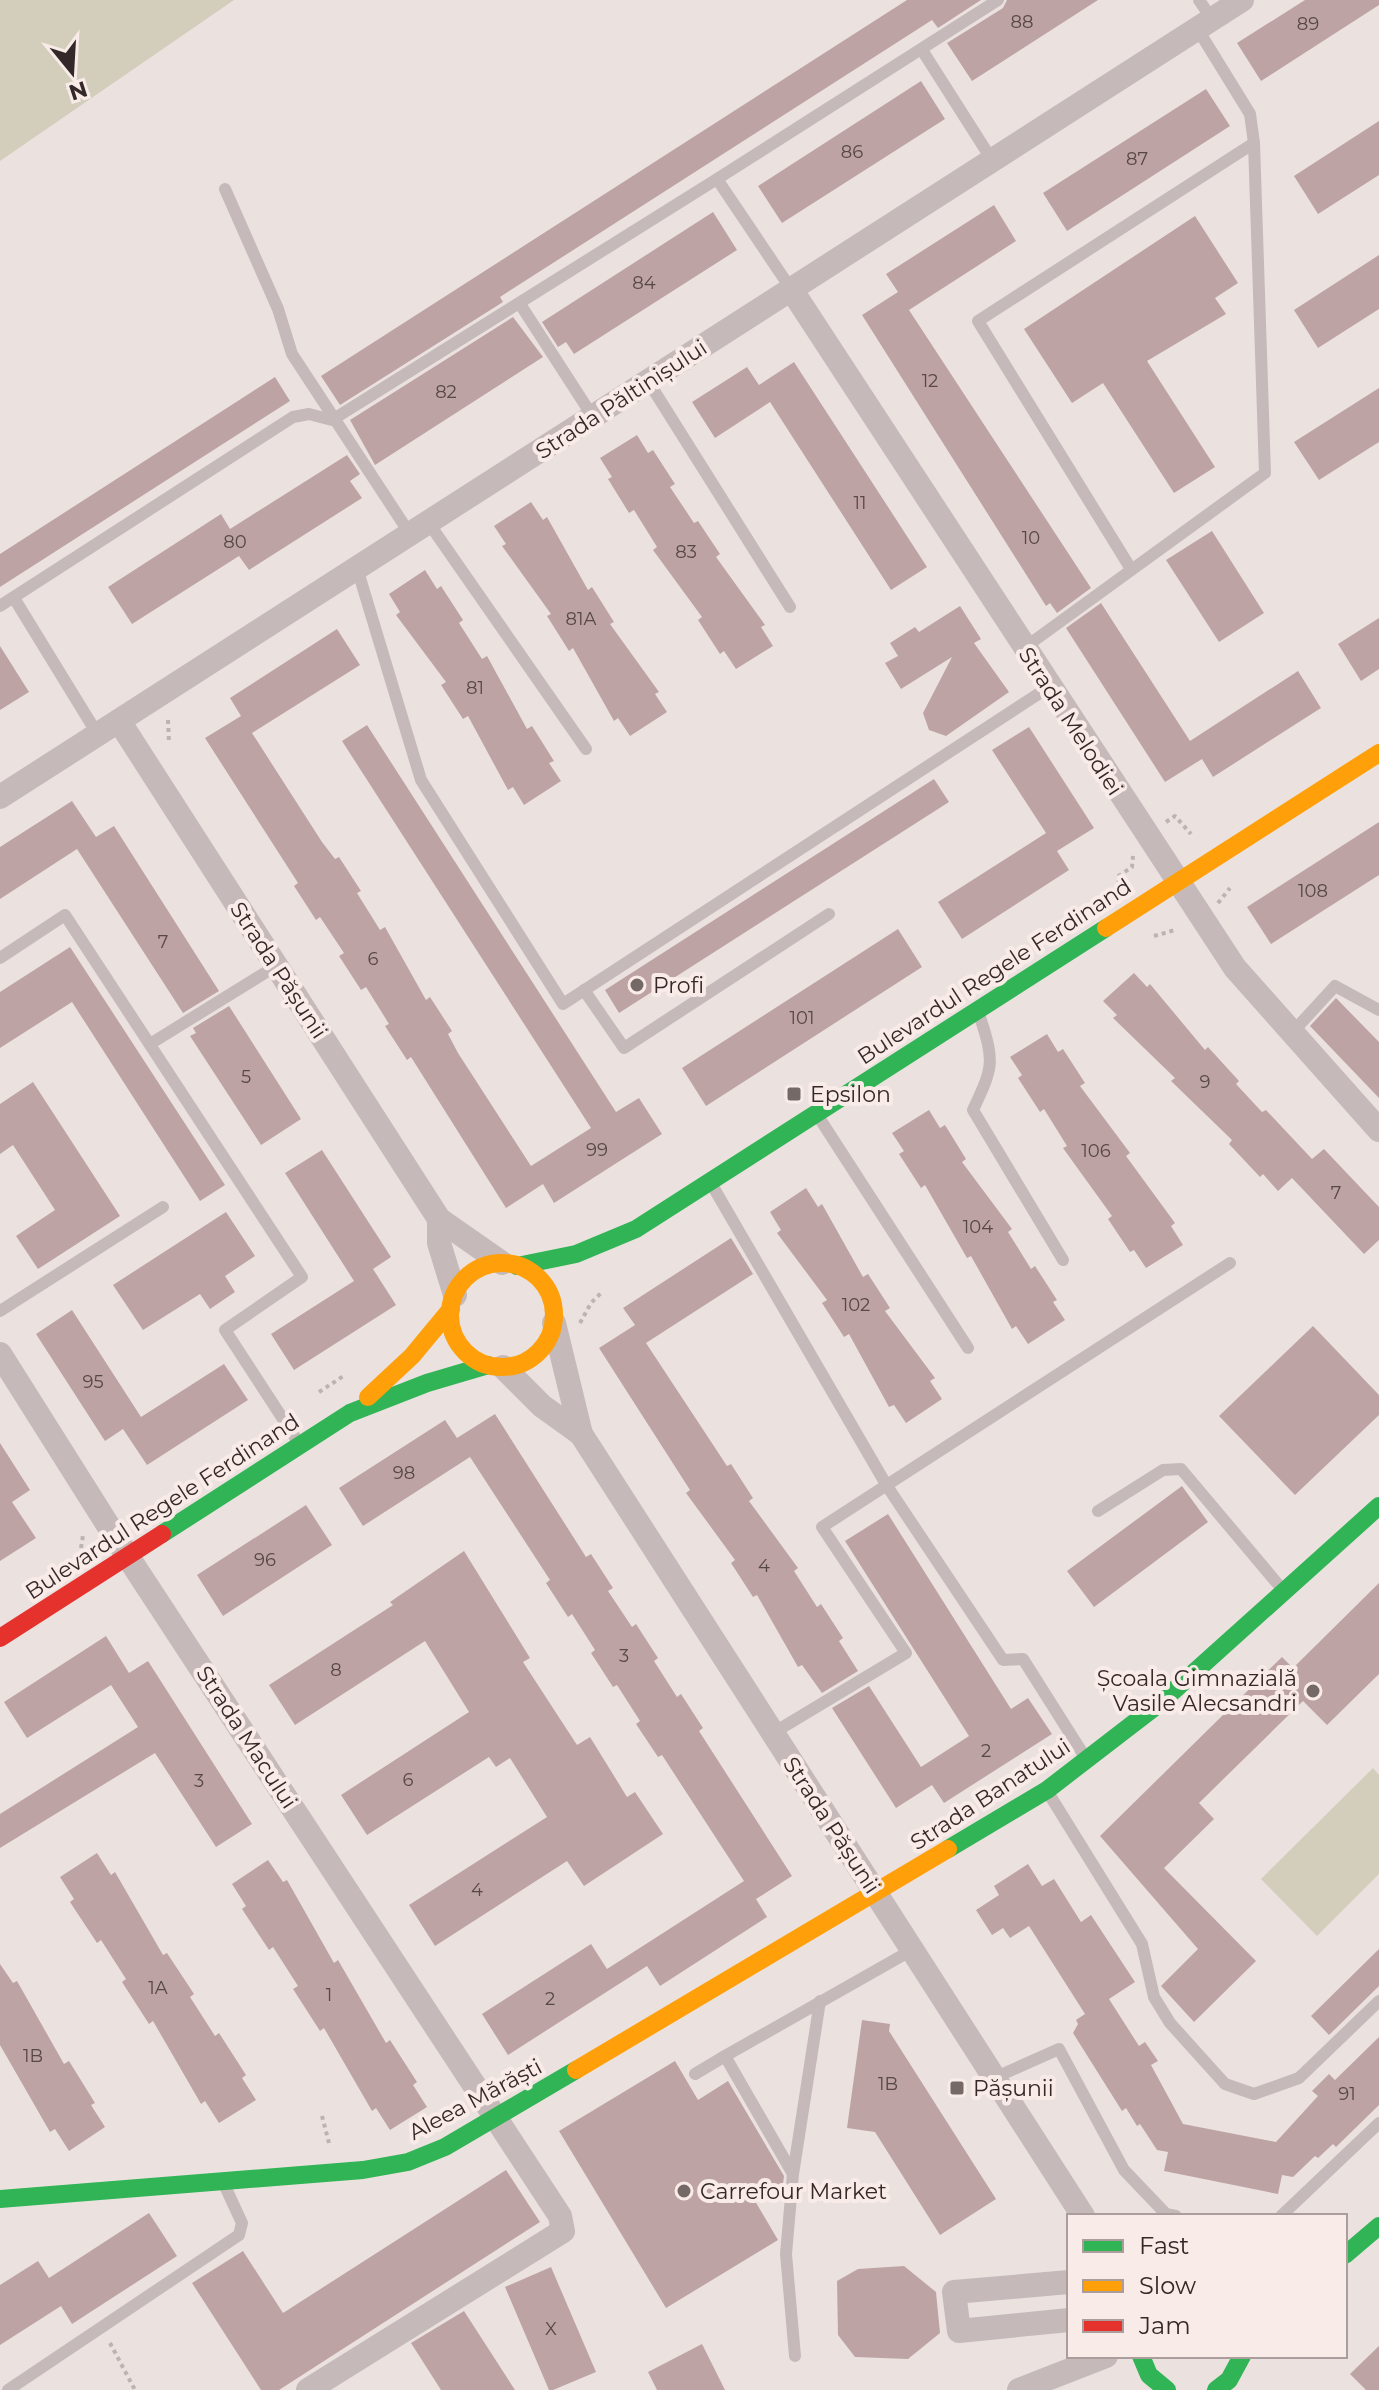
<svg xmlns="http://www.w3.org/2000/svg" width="1379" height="2390" font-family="Montserrat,sans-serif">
<rect width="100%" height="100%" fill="#ebe2e0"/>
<g fill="#d3cebb">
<polygon points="0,0 234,0 0,161"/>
<polygon points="1373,1768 1379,1775 1379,1874 1317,1936 1261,1879"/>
</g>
<g fill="#bea3a5">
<polygon points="907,0 981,0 938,28 932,20 500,297 503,302 340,405 321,376"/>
<polygon points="1007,0 1098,0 972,81 947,43 1003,8"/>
<polygon points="1305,0 1379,0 1379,5 1261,81 1237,43"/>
<polygon points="921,81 945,119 782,223 758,186"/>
<polygon points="1206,89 1230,126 1067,231 1043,193"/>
<polygon points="1379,121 1379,175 1318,214 1294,176"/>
<polygon points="994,205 1016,241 909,310 1091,588 1057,613 1050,603 1046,606 862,315 898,292 886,274"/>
<polygon points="713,212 737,250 574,354 566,342 558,347 542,322"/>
<polygon points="1195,216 1238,283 1215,298 1226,314 1147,361 1215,467 1174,493 1103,383 1072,403 1024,329"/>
<polygon points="1379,255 1379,309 1318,348 1294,310"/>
<polygon points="513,317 543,357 375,465 350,420"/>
<polygon points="794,362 927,567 891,590 770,402 715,438 692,402 747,367 759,385"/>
<polygon points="275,377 290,401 0,587 0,554"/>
<polygon points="1379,388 1379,442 1319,480 1294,442"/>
<polygon points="637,435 648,453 653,450 675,484 670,487 694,523 698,521 720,554 716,557 765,625 761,627 773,646 736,669 724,651 720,654 698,620 702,617 653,550 657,547 634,510 629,513 608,479 612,477 600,458"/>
<polygon points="347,455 360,474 350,481 362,498 249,570 239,556 132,624 108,587 221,514 230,529"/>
<polygon points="531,502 543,520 547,517 588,590 592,587 614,622 610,624 659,692 655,694 667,712 630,736 618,718 614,721 573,648 569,651 547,616 551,614 502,546 506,544 494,526"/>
<polygon points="1212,531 1264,613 1219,642 1166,560"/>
<polygon points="425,570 437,589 441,586 463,620 459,623 482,659 487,656 527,729 532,726 554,761 549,763 561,781 524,805 513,787 508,790 468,716 463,719 441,685 446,682 396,615 400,612 389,594"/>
<polygon points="1101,603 1190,741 1298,671 1321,708 1213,777 1202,759 1165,782 1066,628"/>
<polygon points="960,606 981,639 974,643 1009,692 946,736 929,730 923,713 952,657 901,689 885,663 898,656 890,643 915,627 919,632"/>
<polygon points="1379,618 1379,669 1361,681 1338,644"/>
<polygon points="337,629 360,665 252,733 322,842 335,859 339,857 361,891 357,893 380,930 385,927 426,1000 430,997 452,1031 448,1034 458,1053 531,1166 591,1128 342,741 367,725 616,1112 639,1098 662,1134 554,1203 543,1184 506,1208 411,1057 407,1060 385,1026 389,1024 366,987 361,990 339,956 344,953 320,917 316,920 294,886 298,883 205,738 241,716 230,698"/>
<polygon points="0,646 29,692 0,710"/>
<polygon points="1029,727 1094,828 1057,851 1069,870 962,939 938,902 1046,833 992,750"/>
<polygon points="934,779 949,802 619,1013 605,990"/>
<polygon points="72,801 96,837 114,826 219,991 183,1013 77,849 0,899 0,847"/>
<polygon points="1379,822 1379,875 1271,944 1247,907"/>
<polygon points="898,929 922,967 706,1106 682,1068"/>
<polygon points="70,947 225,1185 200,1201 72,1002 0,1048 0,992"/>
<polygon points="1134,973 1147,987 1150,984 1205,1050 1208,1047 1239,1081 1236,1084 1262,1112 1266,1110 1312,1159 1324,1149 1379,1207 1379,1240 1364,1254 1292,1178 1278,1191 1263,1174 1260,1177 1229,1144 1232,1140 1171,1081 1175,1078 1113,1018 1117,1015 1103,1001"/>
<polygon points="1336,998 1379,1042 1379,1098 1310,1026"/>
<polygon points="229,1006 301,1119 261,1145 190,1036 196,1033 193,1028"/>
<polygon points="1047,1034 1058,1052 1063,1049 1085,1083 1080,1086 1130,1153 1126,1156 1175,1223 1171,1226 1183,1245 1146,1268 1134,1250 1130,1252 1108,1219 1112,1216 1063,1148 1067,1146 1044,1109 1040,1112 1018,1078 1022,1075 1010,1057"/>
<polygon points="33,1082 120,1216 38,1269 16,1236 55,1210 13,1145 0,1154 0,1104"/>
<polygon points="929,1110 940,1128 945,1125 966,1159 962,1162 1012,1229 1008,1232 1031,1269 1035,1266 1057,1300 1053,1302 1065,1320 1028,1344 1016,1326 1012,1329 971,1256 967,1258 925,1185 921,1188 899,1154 904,1151 892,1133"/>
<polygon points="322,1150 391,1257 373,1269 396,1305 294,1370 271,1334 354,1281 285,1173"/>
<polygon points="806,1188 818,1207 822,1204 863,1277 868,1274 890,1308 885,1311 935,1378 930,1381 942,1399 906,1423 894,1405 889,1407 849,1334 844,1337 822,1303 827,1300 777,1233 781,1230 770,1212"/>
<polygon points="226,1212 255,1256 225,1276 235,1292 210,1309 200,1294 143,1330 113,1285"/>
<polygon points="731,1238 753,1274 646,1343 727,1466 731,1464 753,1498 749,1501 798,1568 794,1571 817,1607 821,1604 843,1638 839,1641 858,1671 822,1693 802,1665 798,1667 757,1595 753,1597 731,1563 735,1560 686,1493 690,1490 599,1348 635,1325 623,1308"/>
<polygon points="72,1310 141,1417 224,1364 248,1400 147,1465 123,1429 105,1441 36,1334"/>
<polygon points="1313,1326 1379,1395 1379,1415 1295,1495 1219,1416"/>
<polygon points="495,1414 586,1557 591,1554 613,1588 608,1591 632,1627 636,1624 658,1658 654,1661 677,1697 681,1694 703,1728 699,1731 792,1876 756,1899 767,1917 660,1986 647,1966 508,2055 482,2014 591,1944 607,1969 744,1881 662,1755 658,1757 636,1724 640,1721 617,1685 613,1687 591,1653 595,1650 572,1614 568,1617 546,1583 550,1580 470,1457 363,1526 339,1488 445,1420 457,1438"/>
<polygon points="0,1443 30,1490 12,1502 36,1538 0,1561"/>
<polygon points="1182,1486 1208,1522 1094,1607 1067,1571"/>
<polygon points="306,1505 332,1545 223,1616 197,1575"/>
<polygon points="888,1514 1011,1709 1028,1698 1052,1734 944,1803 932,1785 896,1808 832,1708 869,1686 921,1767 969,1736 845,1541"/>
<polygon points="464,1551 530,1658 523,1662 577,1745 590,1737 627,1797 635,1792 663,1834 584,1886 567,1861 435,1946 409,1905 547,1817 510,1758 496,1767 489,1757 367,1835 341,1795 469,1712 425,1641 295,1725 269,1685 393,1605 390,1602"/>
<polygon points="1379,1583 1379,1674 1327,1725 1303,1701 1199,1803 1214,1819 1164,1868 1256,1961 1194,2022 1161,1986 1198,1949 1100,1836 1282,1657 1293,1668"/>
<polygon points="106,1636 129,1673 148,1661 252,1824 216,1847 155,1753 0,1848 0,1814 138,1727 111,1685 27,1738 4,1702"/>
<polygon points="97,1853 111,1875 115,1872 163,1955 167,1953 194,1994 190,1997 215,2036 219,2033 246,2075 242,2078 256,2100 219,2123 205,2101 201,2104 153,2021 149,2024 122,1982 126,1979 101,1940 97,1943 70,1902 74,1899 60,1877"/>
<polygon points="268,1860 283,1882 287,1880 334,1963 338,1960 386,2043 390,2040 417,2082 413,2085 427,2107 390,2130 376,2108 372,2111 324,2028 320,2031 293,1989 298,1986 273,1947 269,1950 242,1909 246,1906 232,1884"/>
<polygon points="1028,1864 1042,1886 1054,1879 1081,1922 1091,1915 1135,1982 1109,1999 1139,2046 1145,2042 1158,2061 1151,2065 1183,2124 1276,2142 1318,2096 1312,2091 1329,2074 1335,2080 1379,2037 1379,2105 1336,2147 1333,2144 1318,2158 1315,2156 1293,2177 1282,2175 1278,2194 1164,2171 1168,2152 1157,2150 1140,2124 1137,2126 1126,2108 1122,2111 1073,2033 1078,2024 1076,2020 1085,2014 1029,1926 1010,1938 1003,1928 992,1935 976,1910 999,1895 994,1886"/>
<polygon points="1379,1949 1379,1986 1329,2035 1311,2016"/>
<polygon points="0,1964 13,1983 17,1981 64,2064 69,2061 95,2103 91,2105 105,2127 69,2151 55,2129 50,2132 0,2045"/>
<polygon points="862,2020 890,2024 889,2031 996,2199 940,2235 875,2132 847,2128"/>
<polygon points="675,2061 698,2100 728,2081 784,2176 783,2184 755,2201 778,2240 666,2308 559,2131"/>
<polygon points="506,2170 540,2222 279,2390 261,2390 192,2283 243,2251 283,2313"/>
<polygon points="149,2213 177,2256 72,2324 61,2306 0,2345 0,2285 38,2261 49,2278"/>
<polygon points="904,2266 936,2292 940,2333 908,2359 855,2357 838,2335 837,2281 858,2269"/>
<polygon points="551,2267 596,2372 553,2390 549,2390 505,2287"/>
<polygon points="464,2311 515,2390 441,2390 411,2343"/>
<polygon points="702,2344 725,2390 657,2390 648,2372"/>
<polygon points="1379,2346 1379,2390 1366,2390 1350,2374"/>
</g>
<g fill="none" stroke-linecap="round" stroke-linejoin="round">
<g stroke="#bdb3b2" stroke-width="4" stroke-dasharray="4 4" stroke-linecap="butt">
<polyline points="168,720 169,743"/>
<polyline points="1166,822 1175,816 1191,834"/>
<polyline points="1120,883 1117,877 1132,867 1133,856"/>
<polyline points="1218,903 1230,888"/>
<polyline points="1154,936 1175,930"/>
<polyline points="580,1323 591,1303 601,1293"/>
<polyline points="319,1392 345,1375"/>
<polyline points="81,1548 83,1535"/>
<polyline points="322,2116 329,2143"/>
<polyline points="110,2343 135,2390"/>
</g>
<g stroke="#c5bab9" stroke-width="12">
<polyline points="1199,0 1212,19"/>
<polyline points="922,50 992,160"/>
<polyline points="225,189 278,309 292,354 410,534"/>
<polyline points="791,289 717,179 998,0"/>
<polyline points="520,304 593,417"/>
<polyline points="648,381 790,607"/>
<polyline points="428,522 586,749"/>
<polyline points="357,568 421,780 563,1004 1049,687"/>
<polyline points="1131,569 978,321 1254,143"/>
<polyline points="14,598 98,735"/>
<polyline points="0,606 293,417 309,414 332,420 717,179"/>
<polyline points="1024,648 1265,473 1254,143 1250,114 1197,28"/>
<polyline points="0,958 65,915 302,1277 225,1330 296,1439"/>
<polyline points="584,990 624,1048 829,914"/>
<path d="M 980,1017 C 995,1063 993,1067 973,1110 L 1063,1260"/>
<polyline points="1291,1034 1335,986 1379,1010"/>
<polyline points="150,1044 276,966"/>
<polyline points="818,1116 968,1348"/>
<polyline points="712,1185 887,1486 1003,1660 1023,1659 1085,1757"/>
<polyline points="0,1311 163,1207"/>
<polyline points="1098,1511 1163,1470 1181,1469 1282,1589"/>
<polyline points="773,1733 906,1653 822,1527 1230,1263"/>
<polyline points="1049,1794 1142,1944 1154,1997 1170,2023 1225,2084 1254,2094 1299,2078 1379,2001"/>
<polyline points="725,2056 912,1950"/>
<polyline points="695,2074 725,2056 793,2174"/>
<polyline points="994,2078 1059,2049 1124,2170 1166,2214 1176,2216"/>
<polyline points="1281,2216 1379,2123"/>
<polyline points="795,2356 786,2254 793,2174 820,2001"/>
<polyline points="8,2390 239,2235 242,2223 224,2184"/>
</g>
<g stroke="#c5bab9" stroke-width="24">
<polyline points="791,289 1235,968 1379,1130"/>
<polyline points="119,721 439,1219 502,1263"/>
<polyline points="0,797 1242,0"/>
<polyline points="439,1219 439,1243 455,1295"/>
<polyline points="554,1323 581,1434 1083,2216"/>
<polyline points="0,1354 128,1557 560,2216 563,2231 308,2390"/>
<polyline points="503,1367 542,1406 581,1434"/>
<polyline points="1069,2282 954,2292 959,2331 1069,2320"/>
<polyline points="1019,2390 1106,2356"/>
</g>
<g stroke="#30b455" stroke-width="18">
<polyline points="517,1266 576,1254 636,1229 1106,928"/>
<polyline points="162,1534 350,1413 427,1383 488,1365"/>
<polyline points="948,1849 1047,1790 1160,1703 1379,1506"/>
<polyline points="0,2199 363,2170 408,2162 445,2147 576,2070"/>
<polyline points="1345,2255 1379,2226"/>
<polyline points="1141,2356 1149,2375 1167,2390"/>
<polyline points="1216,2390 1229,2380 1242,2356"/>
</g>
<g stroke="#ff9f0a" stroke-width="18">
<polyline points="1106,928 1379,753"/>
<circle cx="502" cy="1315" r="52"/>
<polyline points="368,1397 412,1356 451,1309"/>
<polyline points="576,2070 948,1849"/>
</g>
<polyline stroke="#e5322d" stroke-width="18" points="0,1638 162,1534"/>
</g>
<g fill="#756968" stroke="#f8ebe8" stroke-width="3">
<circle cx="637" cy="985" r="8"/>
<rect x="786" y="1086" width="16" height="16" rx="4"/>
<circle cx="1313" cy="1691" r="8"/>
<rect x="949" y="2080" width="16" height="16" rx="4"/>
<circle cx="684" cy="2191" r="8"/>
</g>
<g text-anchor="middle" stroke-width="8" stroke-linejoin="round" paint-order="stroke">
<g font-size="18" fill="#574747">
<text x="1022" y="28">88</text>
<text x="1308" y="30">89</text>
<text x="852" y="158">86</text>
<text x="1137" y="165">87</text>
<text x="644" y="289">84</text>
<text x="930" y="387">12</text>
<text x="446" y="398">82</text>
<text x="860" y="509">11</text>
<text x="1031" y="544">10</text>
<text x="235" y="548">80</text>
<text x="686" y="558">83</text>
<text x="581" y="625">81A</text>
<text x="475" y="694">81</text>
<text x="1313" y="897">108</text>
<text x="163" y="948">7</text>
<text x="373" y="965">6</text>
<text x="802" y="1024">101</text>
<text x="246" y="1083">5</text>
<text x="1205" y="1088">9</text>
<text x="597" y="1156">99</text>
<text x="1096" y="1157">106</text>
<text x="1336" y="1199">7</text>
<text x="978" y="1233">104</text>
<text x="856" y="1311">102</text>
<text x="93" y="1388">95</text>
<text x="404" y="1479">98</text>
<text x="265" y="1566">96</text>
<text x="764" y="1572">4</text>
<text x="624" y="1662">3</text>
<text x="336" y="1676">8</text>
<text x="986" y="1757">2</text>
<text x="408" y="1786">6</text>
<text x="199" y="1787">3</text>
<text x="477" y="1896">4</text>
<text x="158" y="1994">1A</text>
<text x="329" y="2001">1</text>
<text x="550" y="2005">2</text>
<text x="33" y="2062">1B</text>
<text x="888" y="2090">1B</text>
<text x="1347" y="2100">91</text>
<text x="551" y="2335">X</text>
</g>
<g font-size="22" fill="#352828" stroke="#f8ebe8">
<text transform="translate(621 399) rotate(-33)" y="8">Strada Păltinișului</text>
<text transform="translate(1071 721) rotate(57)" y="8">Strada Melodiei</text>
<text transform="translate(279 970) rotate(57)" y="8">Strada Pășunii</text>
<text transform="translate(994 971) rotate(-33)" y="8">Bulevardul Regele Ferdinand</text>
<text transform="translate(162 1506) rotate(-33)" y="8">Bulevardul Regele Ferdinand</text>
<text transform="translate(247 1737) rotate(57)" y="8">Strada Macului</text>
<text transform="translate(990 1794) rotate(-33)" y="8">Strada Banatului</text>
<text transform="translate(832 1825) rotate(57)" y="8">Strada Pășunii</text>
<text transform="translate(475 2099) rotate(-28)" y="8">Aleea Mărăști</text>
</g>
<g font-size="22" fill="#352828" stroke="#f8ebe8" text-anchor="start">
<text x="653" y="993">Profi</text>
<text x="810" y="1102">Epsilon</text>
<text x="1297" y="1686" text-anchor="end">Școala Gimnazială<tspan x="1297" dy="25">Vasile Alecsandri</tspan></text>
<text x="973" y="2096">Pășunii</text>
<text x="700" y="2199">Carrefour Market</text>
</g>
</g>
<rect x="1067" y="2214" width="280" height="144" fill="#f8ebe8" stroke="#aa9d9b" stroke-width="2"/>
<rect x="1083" y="2240" width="40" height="12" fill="#30b455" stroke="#aa9d9b" stroke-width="2"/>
<text x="1139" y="2254" font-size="24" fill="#352828">Fast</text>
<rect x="1083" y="2280" width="40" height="12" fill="#ff9f0a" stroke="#aa9d9b" stroke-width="2"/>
<text x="1139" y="2294" font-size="24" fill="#352828">Slow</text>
<rect x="1083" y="2320" width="40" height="12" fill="#e5322d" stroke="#aa9d9b" stroke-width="2"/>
<text x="1139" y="2334" font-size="24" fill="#352828">Jam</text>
<g transform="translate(72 72) rotate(162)" stroke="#f8ebe8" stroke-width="6" paint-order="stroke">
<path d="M0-6L14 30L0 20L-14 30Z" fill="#352828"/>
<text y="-12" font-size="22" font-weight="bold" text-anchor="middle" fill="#352828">N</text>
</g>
</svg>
